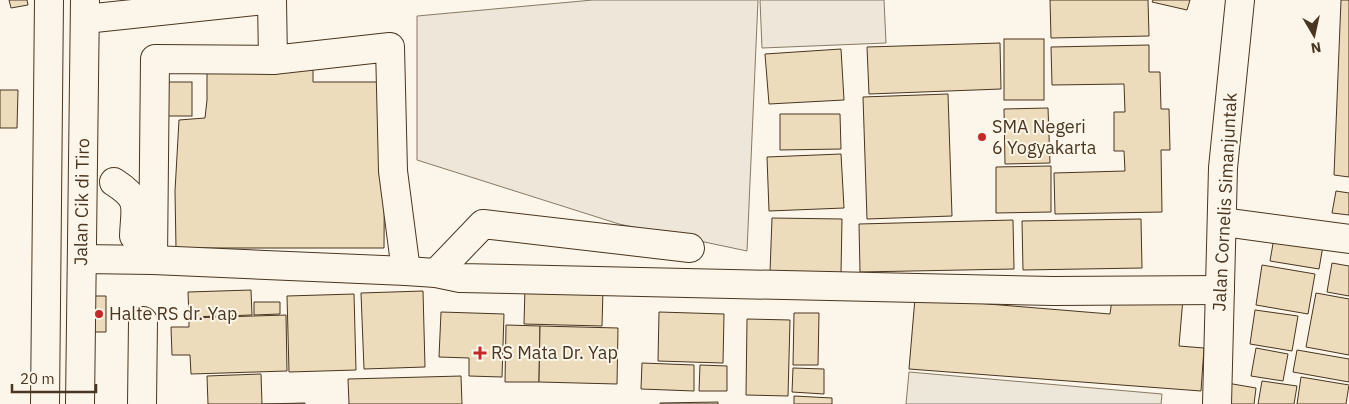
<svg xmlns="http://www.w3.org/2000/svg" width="1349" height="404" font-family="'IBM Plex Sans',sans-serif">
<rect width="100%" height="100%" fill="#fbf6e9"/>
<g fill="#ede6d9" stroke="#887966">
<polygon points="593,0 758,0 747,251 619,224 417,160 417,16"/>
<polygon points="760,0 884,0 886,43 762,48"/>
</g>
<polygon fill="#ede7d9" stroke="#887966" points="909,372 1162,394 1161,404 906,404"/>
<g fill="#ecdcbc" stroke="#4a3520">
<polygon points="9,0 27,0 28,5 11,8"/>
<polygon points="1050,0 1148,0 1149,36 1051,38"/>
<polygon points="1153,0 1190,0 1187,10 1152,2"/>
<polygon points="1341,0 1349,0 1349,177 1334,175"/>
<rect x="1004" y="39" width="40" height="61"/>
<polygon points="1000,43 1001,89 869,94 867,47"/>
<polygon points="1149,45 1149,72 1160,72 1161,109 1169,109 1170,150 1161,150 1162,212 1055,214 1054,173 1125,171 1124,151 1114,151 1114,112 1125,112 1124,84 1052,85 1051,47"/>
<polygon points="841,49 844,100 769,104 765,54"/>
<polygon points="207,66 313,66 313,82 385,82 384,248 176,248 175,191 179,120 205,118 207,100"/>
<rect x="157" y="82" width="35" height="34"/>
<polygon points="0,90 18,90 17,128 0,128"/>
<polygon points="948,94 952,216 867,219 863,97"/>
<polygon points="1048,108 1050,163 1005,164 1004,109"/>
<polygon points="780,114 840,114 841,149 780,150"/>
<polygon points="841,154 844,208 769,211 767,157"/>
<polygon points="1051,166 1051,212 996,213 996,167"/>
<polygon points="1336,191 1349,193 1349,215 1332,213"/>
<polygon points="772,218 842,219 841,274 770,272"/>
<polygon points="1141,219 1142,268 1023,270 1022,221"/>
<polygon points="1013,220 1014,269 860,272 859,224"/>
<polygon points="1275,232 1324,240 1319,269 1270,261"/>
<polygon points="1332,263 1349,266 1349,296 1327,292"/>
<polygon points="1262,265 1315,274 1308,314 1256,305"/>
<polygon points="525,287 603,289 602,326 524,324"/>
<polygon points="251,290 252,315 189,317 188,292"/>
<polygon points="423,291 425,367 364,369 361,293"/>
<polygon points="1113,292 1183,298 1179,346 1204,348 1201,391 909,369 915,298 1110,314"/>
<polygon points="1316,293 1349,299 1349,355 1306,347"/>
<polygon points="354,294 356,370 289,372 287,296"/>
<polygon points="93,296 106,296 106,332 92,332"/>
<polygon points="254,302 280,302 280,314 254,315"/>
<polygon points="1255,310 1298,316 1292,351 1250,344"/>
<polygon points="441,312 504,314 502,377 469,376 469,358 439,357"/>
<polygon points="659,312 724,314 723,363 658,361"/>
<polygon points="794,313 819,313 818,365 793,365"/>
<polygon points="286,315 287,371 191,374 190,355 172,355 171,327 189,327 189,318"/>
<polygon points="747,319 790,320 788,396 746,395"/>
<polygon points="506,325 540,326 539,382 505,382"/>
<polygon points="540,326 618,328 617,384 539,382"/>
<polygon points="1256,348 1288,354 1283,381 1251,376"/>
<polygon points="1297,350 1349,359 1349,382 1293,372"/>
<polygon points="642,363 694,365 694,391 641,389"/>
<polygon points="700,365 727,366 727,391 699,391"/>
<polygon points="793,368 824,369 824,394 792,392"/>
<polygon points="261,374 262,404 305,403 305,404 208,404 207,376"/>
<polygon points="461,376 462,404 349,404 348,379"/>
<polygon points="1301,377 1349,385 1346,404 1297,404"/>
<polygon points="1262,381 1297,386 1294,404 1258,404"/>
<polygon points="1227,383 1256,388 1254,404 1224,404"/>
<polygon points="794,396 832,398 832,404 794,404"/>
<polygon points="718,402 718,404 660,404 660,403"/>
</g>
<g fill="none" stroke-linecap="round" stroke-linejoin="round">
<defs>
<g id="minor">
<polyline points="272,0 273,60"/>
<polyline points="85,19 265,0"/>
<path d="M 114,182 C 142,200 135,206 134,236"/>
<polyline points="1223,222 1349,239"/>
<polyline points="82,259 153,260 406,271 436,273 460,278 1053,291 1220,290"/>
<polyline points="153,260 155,59 273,60 390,47 393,171 406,271"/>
<polyline points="436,273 483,224 690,248"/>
<polyline points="142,404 143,321"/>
</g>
<g id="major">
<polyline points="45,404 49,0"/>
<polyline points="80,404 85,0"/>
<polyline points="1217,404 1223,168 1240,0"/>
</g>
</defs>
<use href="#minor" stroke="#4a3520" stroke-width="30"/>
<use href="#major" stroke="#4a3520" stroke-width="30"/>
<use href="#minor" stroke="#fbf6e9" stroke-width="28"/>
<use href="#major" stroke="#fbf6e9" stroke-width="28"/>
</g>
<g fill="#c62828" stroke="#fbf6e9" stroke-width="2">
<circle cx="982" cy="137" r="5"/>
<circle cx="99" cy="314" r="5"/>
<path d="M477.5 345.5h5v5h5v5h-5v5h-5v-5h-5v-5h5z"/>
</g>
<g text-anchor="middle" stroke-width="4" stroke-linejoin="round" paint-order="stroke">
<g font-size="18" fill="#4a3520" stroke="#fbf6e9" text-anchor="start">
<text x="992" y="133">SMA Negeri<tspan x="992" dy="21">6 Yogyakarta</tspan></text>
<text x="109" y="320">Halte RS dr. Yap</text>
<text x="491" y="359">RS Mata Dr. Yap</text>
</g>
<g font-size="18" fill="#4a3520" stroke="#fbf6e9">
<text transform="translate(82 202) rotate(-89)" y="6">Jalan Cik di Tiro</text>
<text transform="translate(1225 202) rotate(-87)" y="6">Jalan Cornelis Simanjuntak</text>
</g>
</g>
<g transform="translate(1314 35) rotate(171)" stroke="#fbf6e9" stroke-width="4" paint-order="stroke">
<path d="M0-4L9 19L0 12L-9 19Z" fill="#4a3520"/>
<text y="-8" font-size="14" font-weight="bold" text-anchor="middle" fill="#4a3520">N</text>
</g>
<path d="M12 384v8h84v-8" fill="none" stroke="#4a3520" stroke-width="2.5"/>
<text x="20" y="384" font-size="15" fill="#4a3520" stroke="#fbf6e9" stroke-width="4" paint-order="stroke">20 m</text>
</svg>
